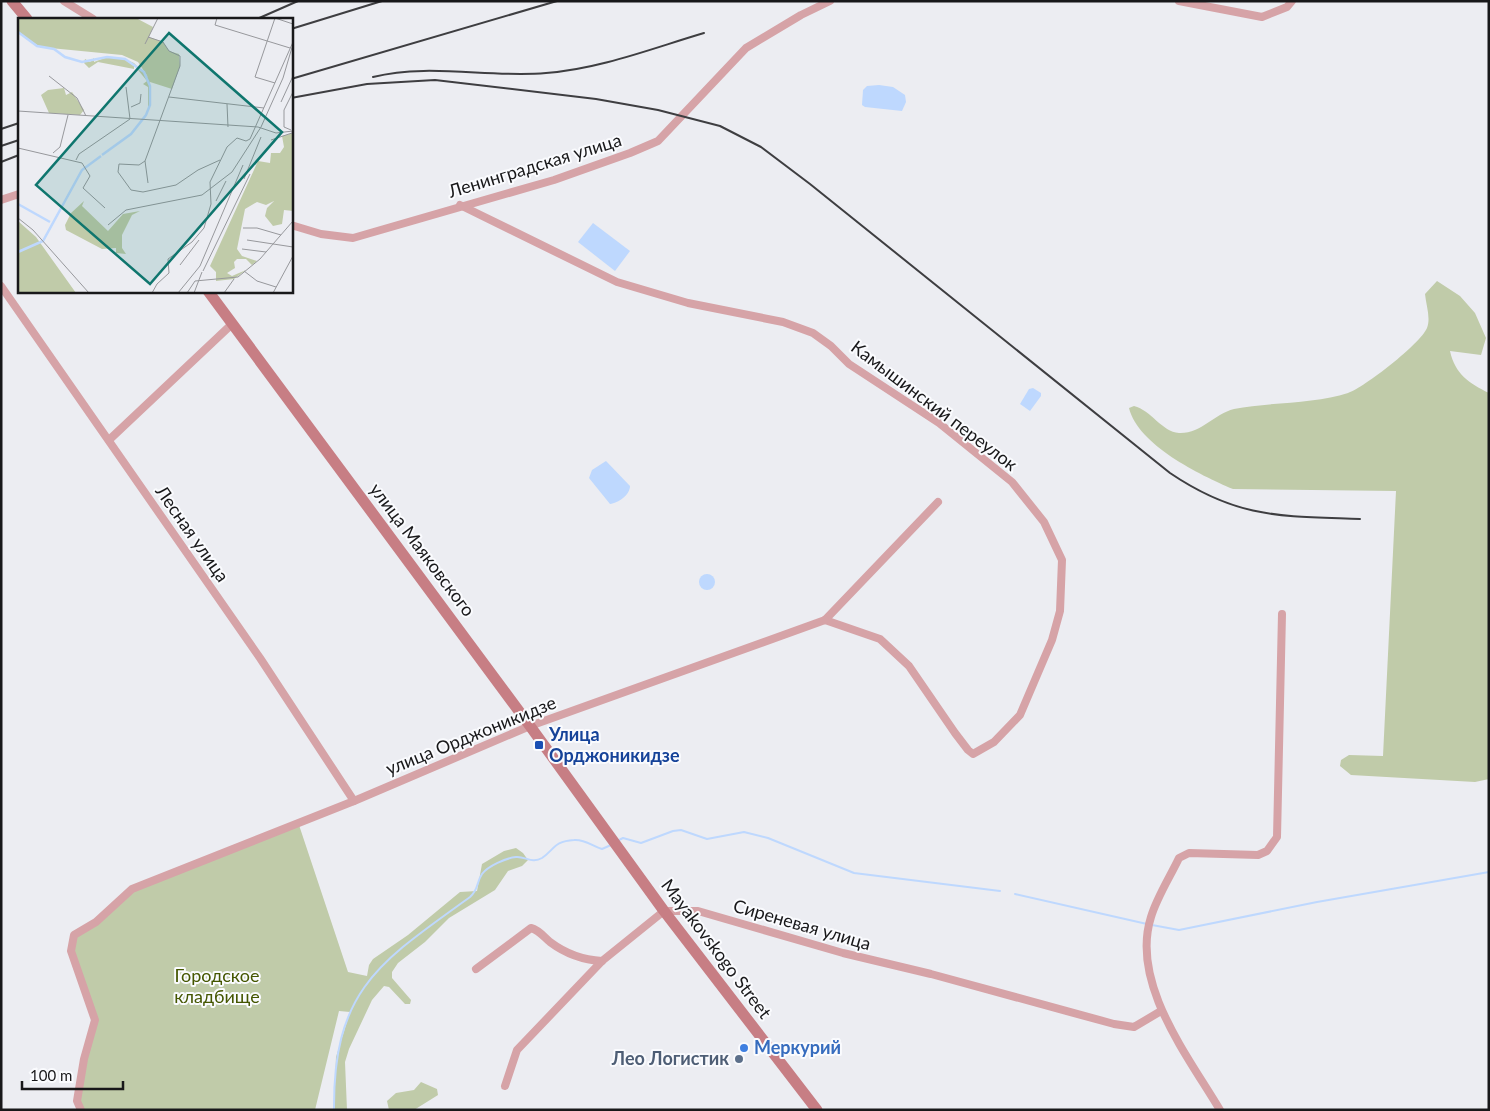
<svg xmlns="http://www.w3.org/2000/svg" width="1490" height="1111" font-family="Lato,sans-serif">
<rect width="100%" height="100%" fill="#ecedf2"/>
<g fill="#c0cba9">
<path d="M 1437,281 L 1460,296 L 1475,313 L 1486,338 L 1481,355 L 1450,351 C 1455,374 1469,383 1489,393 L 1489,779 L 1475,782 L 1351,775 L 1340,766 L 1341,760 L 1349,755 L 1383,756 L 1396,491 L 1233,489 C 1200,475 1138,445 1129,408 L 1134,406 C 1151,410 1162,432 1179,433 C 1201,434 1214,414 1234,409 C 1269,402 1316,404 1348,393 C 1365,387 1420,344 1427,328 C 1431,318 1426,305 1425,294 Z"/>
<polygon points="298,822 348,972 367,976 369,965 373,959 408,935 460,892 477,891 482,864 504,851 516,848 523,853 528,860 522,866 508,871 495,890 449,918 425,942 398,963 392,972 392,978 411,1000 410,1004 405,1004 389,987 384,986 372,1000 349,1049 345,1062 347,1110 334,1110 336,1057 350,1012 339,1011 315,1110 81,1110 77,1101 95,1020 75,964 74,935 132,889"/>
<polygon points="421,1082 437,1089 438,1095 414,1110 389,1110 387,1101 396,1093 414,1090"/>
</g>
<g fill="#bed8fe">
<polygon points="879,85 893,87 905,95 906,102 902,111 865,107 862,105 863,90 867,86"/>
<polygon points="593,223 630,251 615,271 578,242"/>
<polygon points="1033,388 1041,393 1041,396 1030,411 1020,404 1029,389"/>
<path d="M 606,461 L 630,486 C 630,495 618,503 610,504 L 589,478 L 592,470 Z"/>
<circle cx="707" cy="582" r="8"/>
</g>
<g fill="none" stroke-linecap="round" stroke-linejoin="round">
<g stroke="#bed8fe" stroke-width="2">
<polyline points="617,841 623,838 641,843 673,831 681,830 707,839 744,832 768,838 854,873 1000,891"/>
<polyline points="1015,894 1147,924"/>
<polyline points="1152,925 1179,930 1317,902 1489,872"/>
<path d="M 334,1110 C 333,989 380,962 470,897 C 479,889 476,883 482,874 C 488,866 506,858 516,857 C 525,856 532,864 542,858 C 554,850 554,841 574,840 C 585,839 592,846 602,849 L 611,845"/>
</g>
<g stroke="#d6a3a7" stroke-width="8">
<polyline points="64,1 93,19"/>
<polyline points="1179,1 1262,17 1287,7 1292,1"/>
<polyline points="1,200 19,194"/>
<polyline points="460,205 617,282 688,303 783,322 813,333 831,346 849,364 939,423 1012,482 1044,522 1062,560 1060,611 1052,640 1020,715 994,742 973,754 968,750 955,733 909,666 880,639 825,620"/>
<polyline points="291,225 321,234 353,238 554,180 630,153 658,141 746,48 801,15 830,1"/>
<polyline points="1,286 260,658 354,801"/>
<polyline points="109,440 232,324"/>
<polyline points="825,620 938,502"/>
<path d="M 476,969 L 531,928 C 539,930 544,937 550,942 C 566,954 583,960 602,961"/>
<polyline points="505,1086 517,1050 602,961 664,911 698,911 843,953 931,974 1114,1024 1134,1027 1161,1011"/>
<polyline points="81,1110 77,1101 84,1059 95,1020 71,951 74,935 96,922 132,889 354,801 530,726 825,620"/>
<path d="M 1220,1110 C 1188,1056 1130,983 1151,917 C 1157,897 1170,877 1179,858 L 1189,853 L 1258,855 L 1267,851 L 1277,837 L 1282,614"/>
</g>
<g stroke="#c77e84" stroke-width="11">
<polyline points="12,1 27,19"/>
<polyline points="208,291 530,726 664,911 817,1110"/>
</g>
<g stroke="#3e3e41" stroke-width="2">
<polyline points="257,19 298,1"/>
<polyline points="291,29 382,1"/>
<path d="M 373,77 C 429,63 489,78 546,73 C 600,69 653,48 704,33"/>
<polyline points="291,79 557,1"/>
<path d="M 291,98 L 367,84 L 435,80 L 596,99 L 658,110 L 720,126 L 761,147 L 810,184 L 1170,473 C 1238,519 1281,516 1360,519"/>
<polyline points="1,129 19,123"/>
<polyline points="1,146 19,140"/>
<polyline points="1,162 19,155"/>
</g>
</g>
<rect fill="#1a4fb4" stroke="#fafbfe" stroke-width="2" x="534" y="740" width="10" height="10" rx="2.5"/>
<circle fill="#3f7fe0" stroke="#fafbfe" stroke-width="2" cx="744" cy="1048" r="5"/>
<circle fill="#5c6f8a" stroke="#fafbfe" stroke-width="2" cx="739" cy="1059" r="5"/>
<g text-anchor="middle" stroke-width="4" stroke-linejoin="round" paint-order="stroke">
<g font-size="18" fill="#18181a" stroke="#fafbfe">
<text transform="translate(535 166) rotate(-17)" y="6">Ленинградская улица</text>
<text transform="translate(934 406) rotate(37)" y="6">Камышинский переулок</text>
<text transform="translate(192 534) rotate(55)" y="6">Лесная улица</text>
<text transform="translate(422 550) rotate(53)" y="6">улица Маяковского</text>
<text transform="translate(471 736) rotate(-22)" y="6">улица Орджоникидзе</text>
<text transform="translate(802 925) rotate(16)" y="6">Сиреневая улица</text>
<text transform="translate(716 949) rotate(53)" y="6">Mayakovskogo Street</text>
</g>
<g font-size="18" font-weight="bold" fill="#164399" stroke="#fafbfe" text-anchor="start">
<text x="549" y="741">Улица<tspan x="549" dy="21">Орджоникидзе</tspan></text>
</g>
<g font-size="18" fill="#445600" stroke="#fafbfe">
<text x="217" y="982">Городское<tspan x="217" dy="21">кладбище</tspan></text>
</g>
<g font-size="18" font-weight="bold" fill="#366cbe" stroke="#fafbfe" text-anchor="start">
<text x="754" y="1054">Меркурий</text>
</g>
<g font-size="18" font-weight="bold" fill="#4e5e75" stroke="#fafbfe" text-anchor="end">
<text x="729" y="1065">Лео Логистик</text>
</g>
</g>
<g transform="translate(18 18)">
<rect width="275" height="275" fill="#ecedf2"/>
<path d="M 0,0 L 118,0 L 135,9 L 131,19 L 145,24 L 151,33 L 161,36 L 162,48 L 154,71 L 132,64 L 133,86 L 130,91 L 130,69 L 125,66 L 129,63 L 116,47 L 116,51 L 80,44 L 71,50 L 66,45 L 67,41 L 72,44 L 76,40 L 76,44 L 89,39 L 107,41 L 116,45 L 130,59 L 120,44 L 104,37 L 22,29 L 0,14 ZM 46,70 L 48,77 L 54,74 L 66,92 L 62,97 L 31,95 L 23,77 L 30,72 ZM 275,115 L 275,193 L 266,192 L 264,206 L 255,208 L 247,198 L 249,190 L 256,183 L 248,187 L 239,184 L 227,191 L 219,231 L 224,238 L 239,243 L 234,247 L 228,241 L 219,241 L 216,244 L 217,250 L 209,255 L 214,258 L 228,252 L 216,261 L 198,263 L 198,254 L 192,248 L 240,143 L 252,145 L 253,135 L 262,135 L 266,129 L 264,118 ZM 66,183 L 64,188 L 90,213 L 105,196 L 122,193 L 114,197 L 104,217 L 104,230 L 108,236 L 98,235 L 98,230 L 84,231 L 48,212 L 47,207 L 53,195 ZM 0,203 L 18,219 L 58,275 L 0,275 Z" fill="#c0cba9"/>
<path fill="none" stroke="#bed8fe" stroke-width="2.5" d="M 0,14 L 19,28 L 36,31 L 47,39 L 64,44 L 89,39 L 107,41 L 126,54 L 132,68 L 132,87 L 128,97 L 113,116 L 84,137M 0,186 L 32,204M 0,234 L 25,223 L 64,152 L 83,138"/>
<path fill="none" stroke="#97989c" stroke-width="1" d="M 199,0 L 197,7 L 272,30M 257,0 L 237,59 L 257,65M 257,0 L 275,6M 127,26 L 140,0M 31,58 L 59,80 L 68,98M 151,79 L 246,90M 263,84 L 275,58M 209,86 L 210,109M 113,89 L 122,85 L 123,76M 0,93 L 240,109 L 258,115 L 275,113M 273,112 L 266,109 L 266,92 L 275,74M 219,120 L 228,123 L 232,121 L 275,24M 253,122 L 274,115M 0,130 L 64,145 L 72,158 L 65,170 L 87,190M 35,135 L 42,129 L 50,97M 58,142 L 61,136 L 112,101 L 108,69M 127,143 L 121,147 L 101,146 L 100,154 L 113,172 L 125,174 L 158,167 L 180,152 L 202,142M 226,161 L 243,119M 130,165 L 127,143 L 162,48 L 162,38 L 151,33 L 145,24 L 130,19M 198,183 L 208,163M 0,200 L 15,212 L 71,275M 90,207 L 108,192 L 184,177 L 214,154 L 243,109 L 265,60 L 275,26M 225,210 L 239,210 L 263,217M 229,222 L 275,229M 224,231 L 248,234M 162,247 L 181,222M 185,253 L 232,156M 226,253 L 239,263 L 258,269M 134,275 L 139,266 L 151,255 L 150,241 L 174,224 L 186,210 L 193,186 L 192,164 L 209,129 L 219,120M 160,275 L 182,248 L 225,147M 169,275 L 177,263 L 220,259 L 242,241 L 275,203M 176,275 L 184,254M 206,275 L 216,261M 255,275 L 275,238"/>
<path fill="#0f766e" fill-opacity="0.15" stroke="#0f766e" stroke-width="2.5" d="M 151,15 L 264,114 L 132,266 L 18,167 Z"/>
<rect width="275" height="275" fill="none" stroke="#18181a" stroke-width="2.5"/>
</g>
<rect width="1490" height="1111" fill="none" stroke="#18181a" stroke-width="5"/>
<path d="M22 1081v8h101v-8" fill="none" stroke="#18181a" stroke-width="2.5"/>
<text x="30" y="1081" font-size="15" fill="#18181a" stroke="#fafbfe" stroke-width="4" paint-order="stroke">100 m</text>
</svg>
